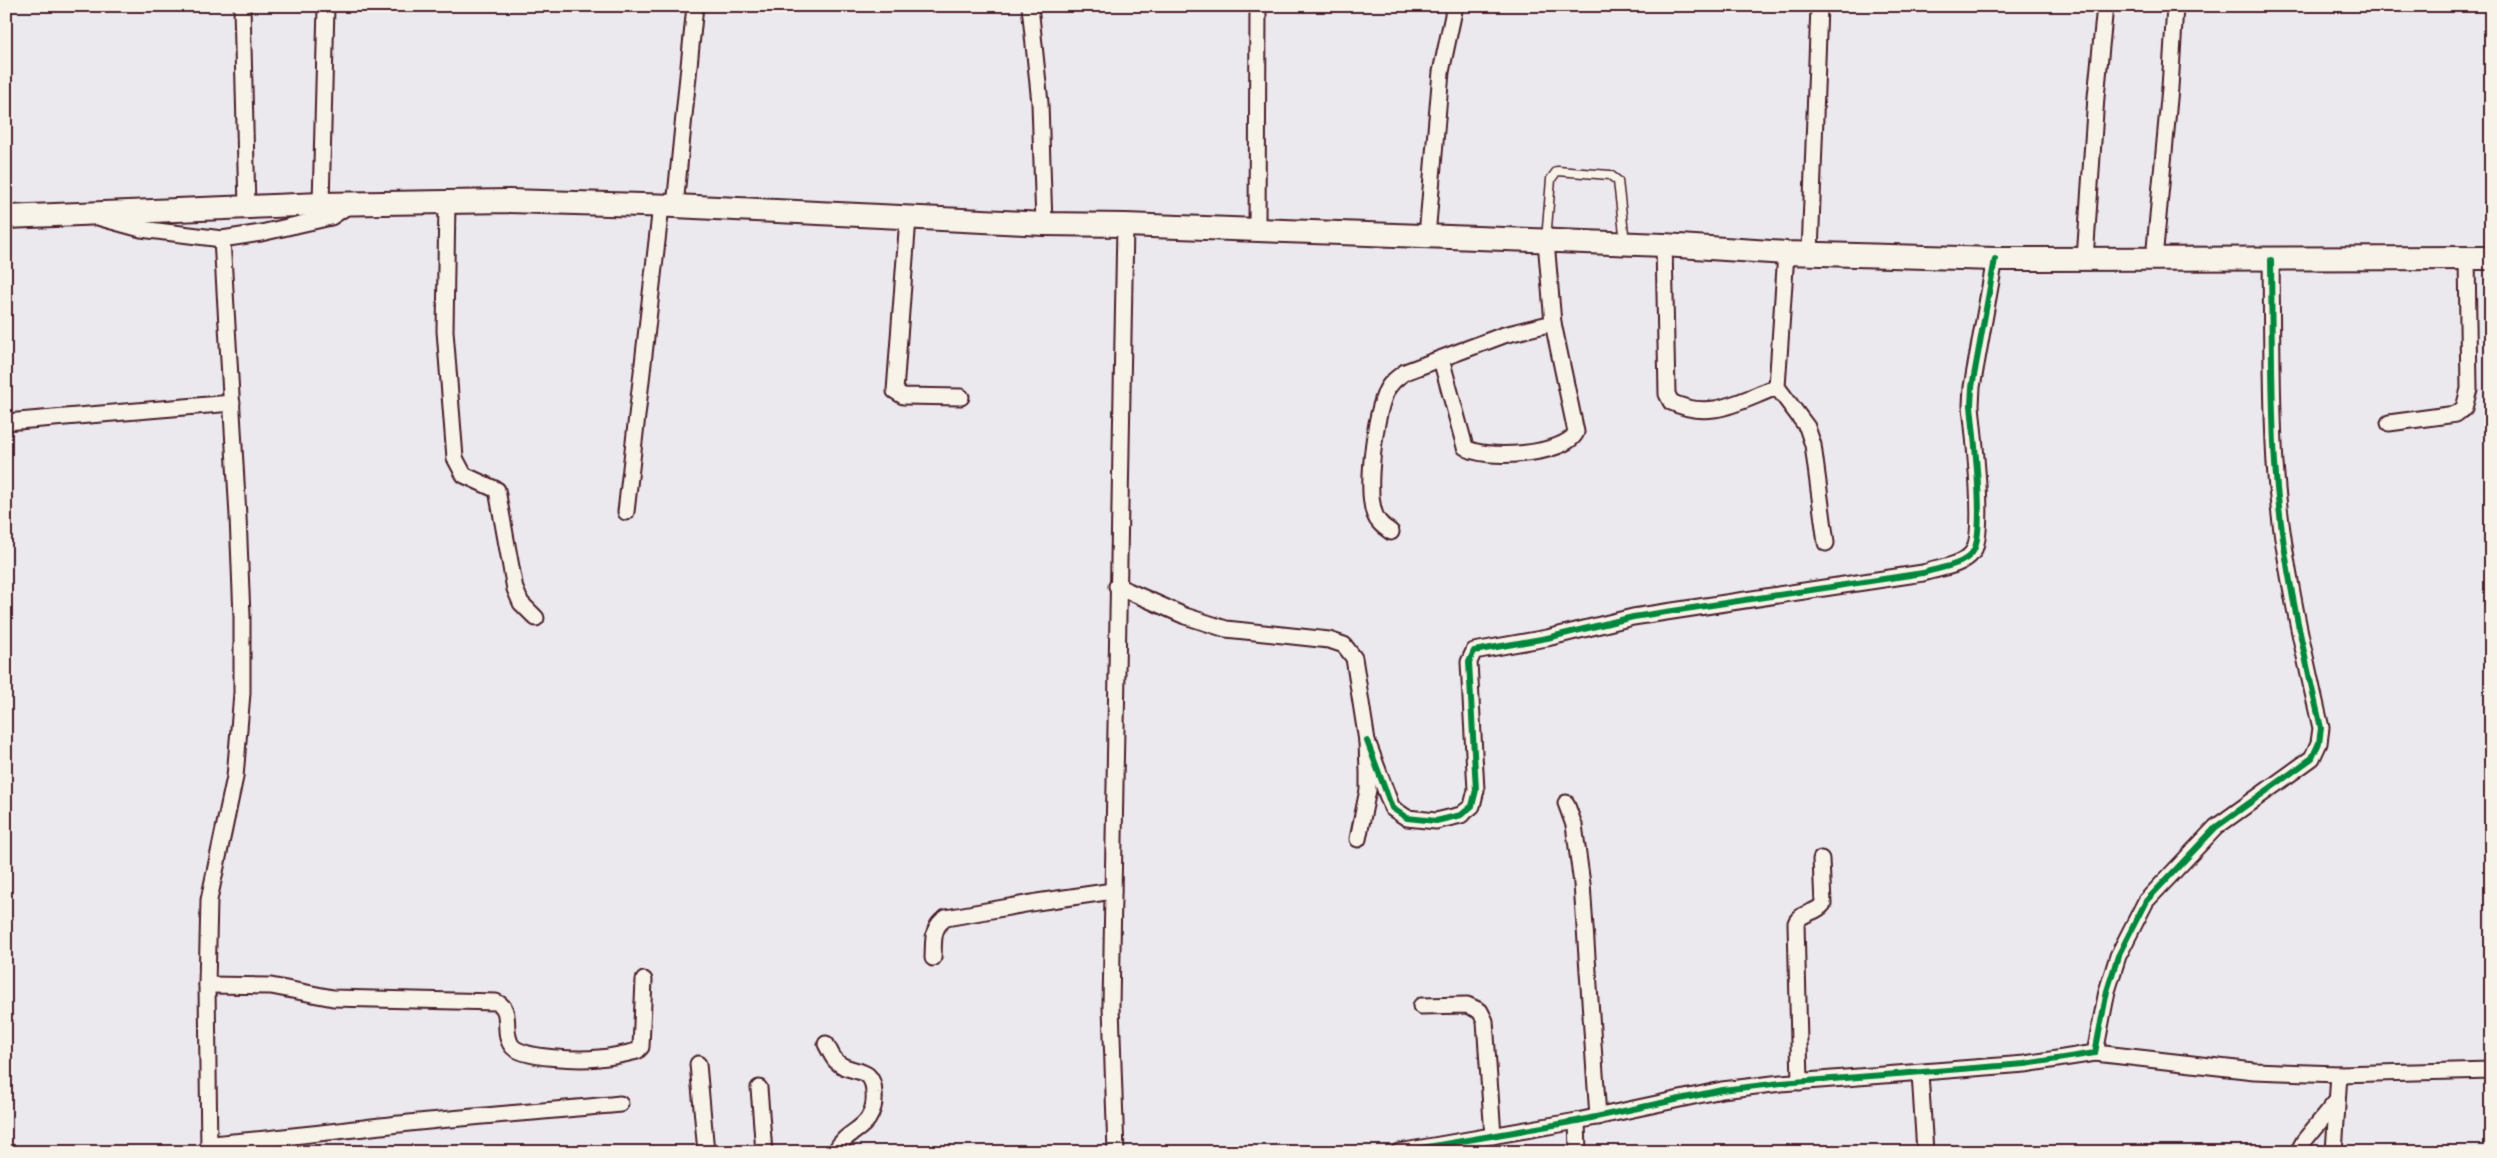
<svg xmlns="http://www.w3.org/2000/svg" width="2497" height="1158" font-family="'Architects Daughter',sans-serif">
<rect width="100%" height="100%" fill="#ebe9ee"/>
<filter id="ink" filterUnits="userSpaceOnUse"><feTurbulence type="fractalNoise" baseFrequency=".02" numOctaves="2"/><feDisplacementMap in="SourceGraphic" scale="10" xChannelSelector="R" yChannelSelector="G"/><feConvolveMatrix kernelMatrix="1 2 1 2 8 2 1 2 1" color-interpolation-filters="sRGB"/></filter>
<g filter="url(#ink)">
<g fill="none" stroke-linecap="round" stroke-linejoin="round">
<defs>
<polyline id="lane" points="1546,240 1551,179 1557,171 1610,175 1618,181 1625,242"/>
<g id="street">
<polyline points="242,6 247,208"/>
<polyline points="1030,6 1040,103 1044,224"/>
<polyline points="447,202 445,331 455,458 464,475 497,490 515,589 521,603 536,618"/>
<polyline points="321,204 326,6"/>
<polyline points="675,206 695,6"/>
<polyline points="101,218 141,229 222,239 261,233 331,217 349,205"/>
<polyline points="908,218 895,391 903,396 961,397"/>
<polyline points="1257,230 1258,6"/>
<polyline points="1427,236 1441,72 1455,6"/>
<path d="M 1664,245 L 1667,394 L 1671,402 C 1711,421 1739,401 1777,387"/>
<polyline points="1786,253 1777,387 1807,427 1813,445 1826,543"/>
<polyline points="1810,254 1819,6"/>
<polyline points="2085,259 2096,97 2105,6"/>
<polyline points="2154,259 2170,88 2175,6"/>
<path d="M 1441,359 L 1465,447 C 1482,461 1567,455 1576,432 L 1553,323"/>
<polyline points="6,422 232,403"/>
<polyline points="2389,423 2456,414 2464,408 2469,389 2467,258"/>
<polyline points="626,512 661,206"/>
<path d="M 1391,532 C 1384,527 1378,523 1375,515 C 1365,491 1375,419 1385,394 C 1389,383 1397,378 1405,372 L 1504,335 L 1553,323 L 1546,241"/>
<polyline points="1117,586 1185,616 1226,629 1329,640 1344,645 1354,658 1367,741 1368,772 1368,790 1358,839"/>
<path d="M 1367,741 L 1392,808 L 1407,818 L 1436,821 L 1461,815 L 1472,806 L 1476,790 L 1469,662 L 1474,651 L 1547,638 L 1633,617 L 1923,573 C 1938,568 1962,566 1972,553 C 1987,535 1973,432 1971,405 L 1972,387 L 1995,259"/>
<polyline points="1566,803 1574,825 1582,884 1598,1117"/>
<path d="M 933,958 C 934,942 931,927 946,918 L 1037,902 L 1113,891"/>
<path d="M 207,985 L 271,986 L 333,998 L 496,1002 C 514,1009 501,1032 512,1046 C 522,1059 582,1060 599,1058 C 612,1057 625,1054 637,1051 L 641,1047 L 644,980"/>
<polyline points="1421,1006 1467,1005 1480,1011 1485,1021 1493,1136"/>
<path d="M 826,1044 C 829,1049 832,1057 836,1061 C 850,1076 873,1063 874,1093 C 875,1102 873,1111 868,1119 C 859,1132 845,1133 835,1152"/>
<polyline points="2095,1053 2254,1071 2339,1074 2491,1070"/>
<polyline points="698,1064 706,1152"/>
<polyline points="1920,1073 1925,1152"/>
<path d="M 1800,1082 L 1796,923 C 1802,911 1816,914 1823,904 L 1821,859"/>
<polyline points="759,1088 764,1152"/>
<polyline points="1577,1121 1578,1152"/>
<path d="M 209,1144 C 276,1139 342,1130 409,1123 C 479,1116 549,1111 620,1104"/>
<polyline points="209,1152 207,985 209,900 235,777 242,693 242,617 238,516 222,239"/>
<polyline points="1116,1152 1111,1007 1125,225"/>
<path d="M 1399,1152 L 1577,1121 L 1722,1090 L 1781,1083 L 2025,1064 L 2095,1053 L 2107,991 L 2118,956 L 2146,901 L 2216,827 L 2312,758 L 2319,743 L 2321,728 C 2301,641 2281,553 2275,464 C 2271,396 2272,327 2271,260"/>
<polyline points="2298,1152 2304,1141 2335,1103"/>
<polyline points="2334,1152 2339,1074"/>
</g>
<polyline id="secondary" points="6,217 321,204 509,201 675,206 1044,224 1125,225 1664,245 1786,253 1995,259 2491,258"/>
</defs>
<use href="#lane" stroke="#4a1f2b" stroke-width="11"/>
<use href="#street" stroke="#4a1f2b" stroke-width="19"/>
<use href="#secondary" stroke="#4a1f2b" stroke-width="26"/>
<use href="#lane" stroke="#f7f3e8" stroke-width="8"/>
<use href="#street" stroke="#f7f3e8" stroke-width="15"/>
<use href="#secondary" stroke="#f7f3e8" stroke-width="22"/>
<defs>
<g id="cycleway">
<path d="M 1367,741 L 1392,808 L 1407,818 L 1436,821 L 1461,815 L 1472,806 L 1476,790 L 1469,662 L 1474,651 L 1547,638 L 1633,617 L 1923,573 C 1938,568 1962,566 1972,553 C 1987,535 1973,432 1971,405 L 1972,387 L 1995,259"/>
<path d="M 1399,1152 L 1577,1121 L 1722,1090 L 1781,1083 L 2025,1064 L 2095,1053 L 2107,991 L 2118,956 L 2146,901 L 2216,827 L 2312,758 L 2319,743 L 2321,728 C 2301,641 2281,553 2275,464 C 2271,396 2272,327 2271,260"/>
</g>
</defs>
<use href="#cycleway" stroke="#f7f3e8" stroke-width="9"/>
<use href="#cycleway" stroke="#00873e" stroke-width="6"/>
</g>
</g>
<rect width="2497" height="1158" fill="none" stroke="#f7f3e8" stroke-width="25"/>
<rect x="12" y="12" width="2472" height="1133" fill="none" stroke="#4a1f2b" stroke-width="2" filter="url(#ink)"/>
</svg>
